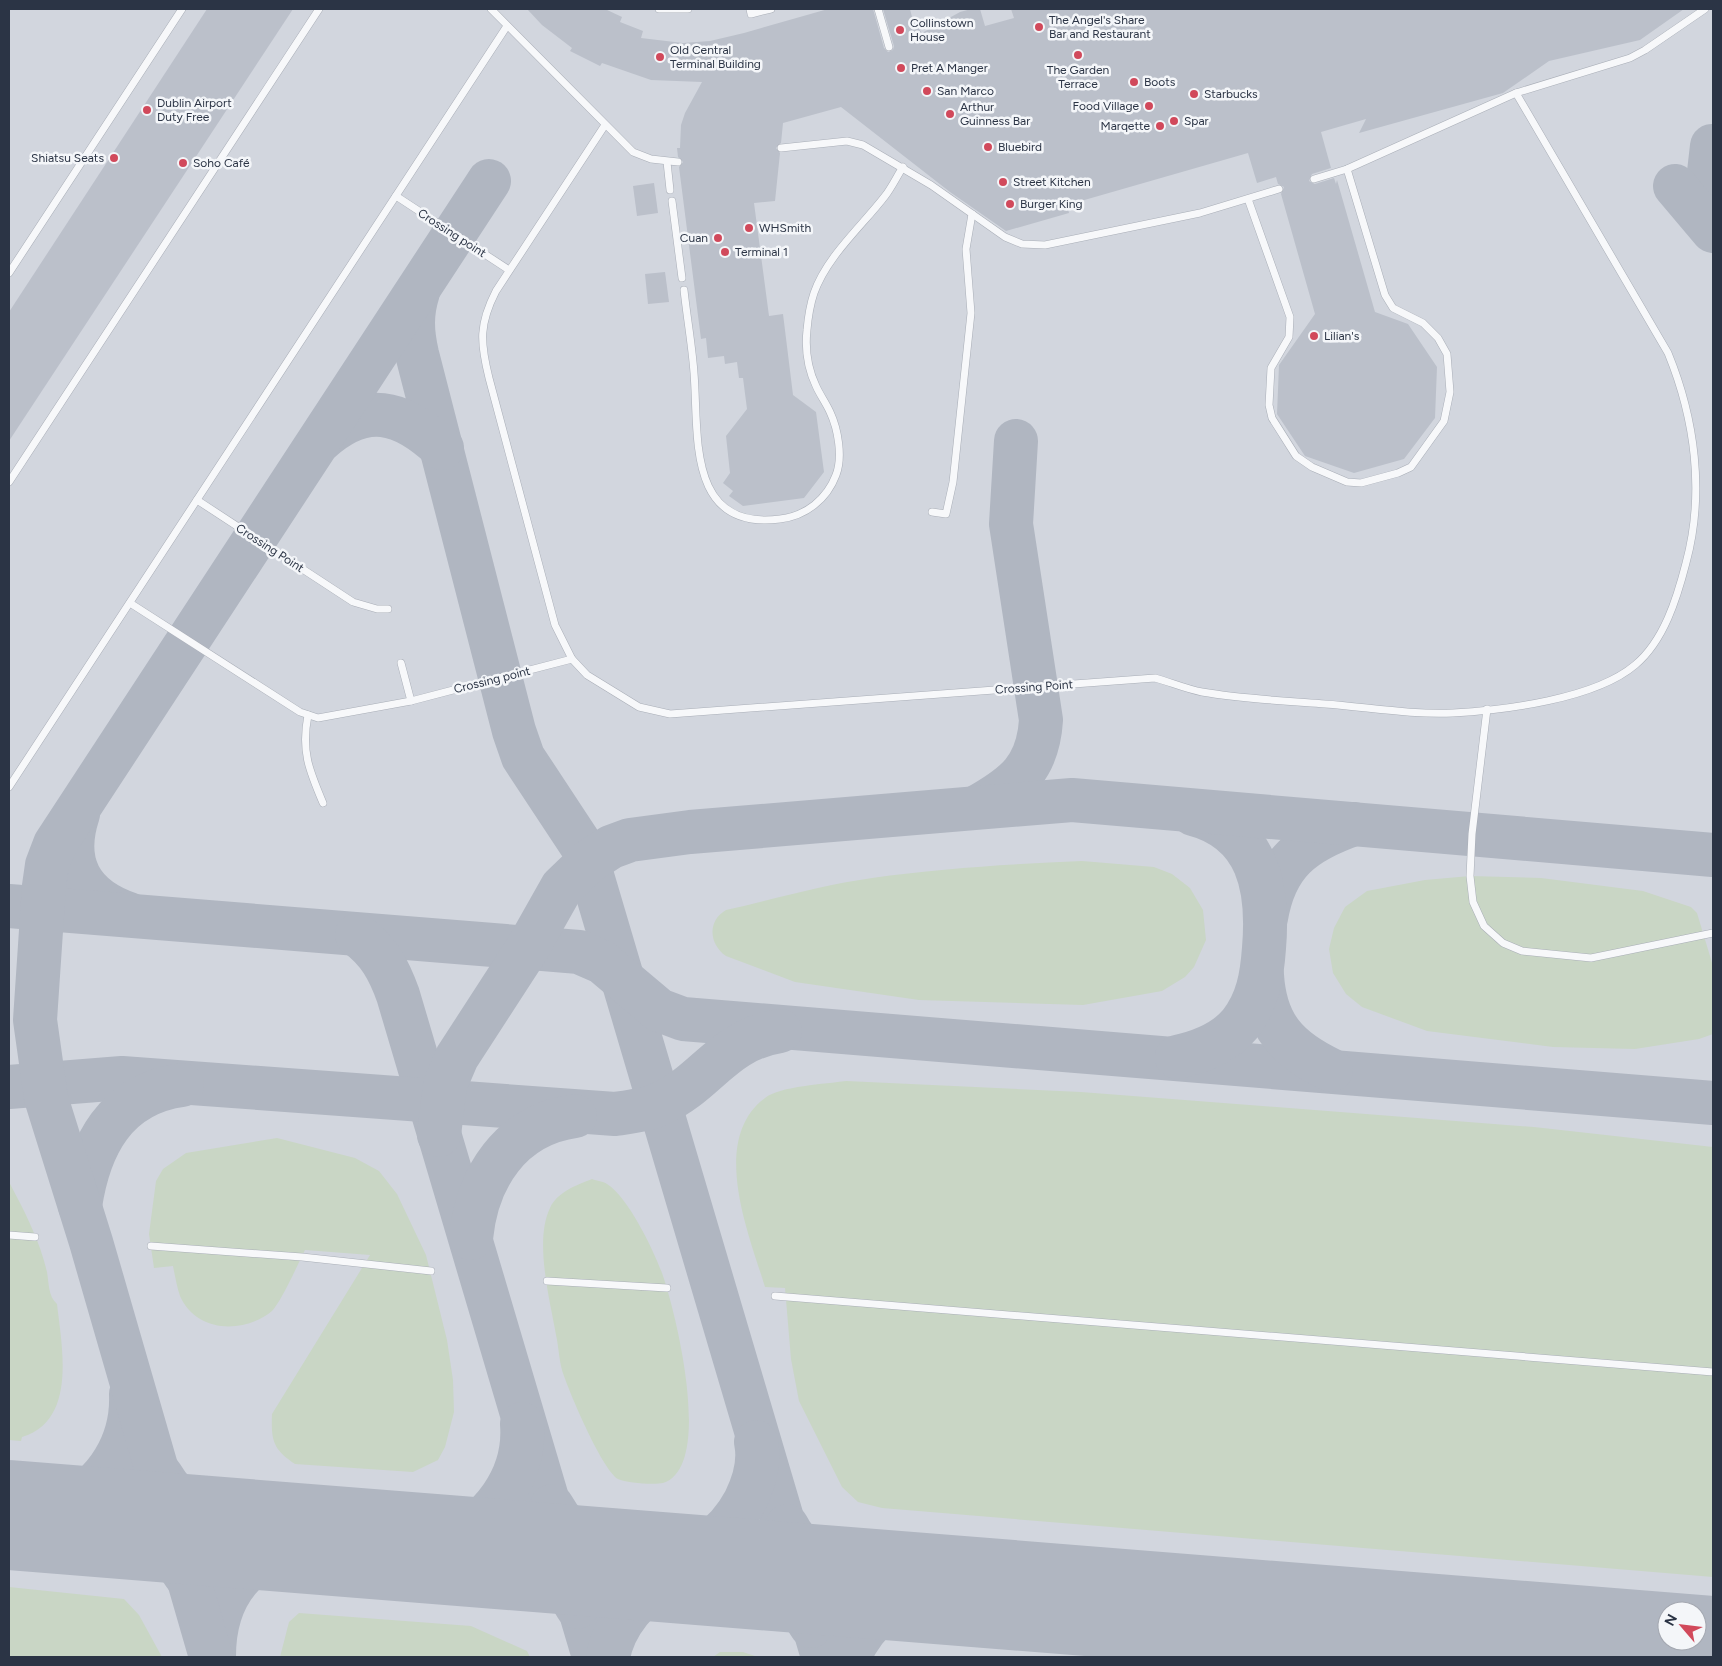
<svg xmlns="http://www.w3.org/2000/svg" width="1722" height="1666" font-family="Figtree,sans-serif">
<rect width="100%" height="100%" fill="#e4e7ec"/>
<path fill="#d2d6de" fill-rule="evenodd" d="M 9,9 L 1713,9 L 1713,1657 L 9,1657 ZM 1667,1611 L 1697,1611 L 1697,1641 L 1667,1641 Z"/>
<g fill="#c9d6c5">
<path d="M 1082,861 L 1154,867 L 1172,874 L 1190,888 L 1203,910 L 1206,940 L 1194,967 L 1185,977 L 1162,991 L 1083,1005 L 919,1000 L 795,982 L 726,956 C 709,944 707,921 726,910 C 774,899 823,885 872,878 C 941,868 1012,864 1082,861 Z"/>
<polygon points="1470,876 1541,878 1643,891 1691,907 1697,913 1713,966 1713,1034 1699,1039 1635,1049 1553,1047 1427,1031 1362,1007 1346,994 1333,973 1329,949 1334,928 1345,907 1367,891 1425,880"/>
<path d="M 846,1081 L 1081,1092 L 1534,1127 L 1713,1147 L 1713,1577 L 882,1508 L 858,1502 L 842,1487 L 799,1401 L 791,1359 L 785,1288 L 765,1287 C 749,1234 709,1140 765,1098 C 780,1086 826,1084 846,1081 Z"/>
<path d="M 277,1138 L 355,1158 L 379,1171 L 397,1194 L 426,1255 L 447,1340 L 453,1380 L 454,1412 L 445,1447 L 438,1460 L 413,1472 L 295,1464 C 273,1449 271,1441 272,1414 L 370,1255 L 305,1250 C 298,1264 281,1302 272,1311 C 244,1334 196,1333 180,1296 C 177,1287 175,1276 173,1266 L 154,1268 L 149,1234 L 156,1181 L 163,1169 L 186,1153 Z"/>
<path d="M 592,1179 C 597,1181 603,1181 607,1184 C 628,1197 653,1249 662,1273 C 675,1309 715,1467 663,1483 C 654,1485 626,1483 618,1479 C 602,1469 571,1396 564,1376 C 559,1364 559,1348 556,1335 C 550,1300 534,1241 550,1208 C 557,1192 577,1185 592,1179 Z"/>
<path d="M 9,1182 C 24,1210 40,1241 47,1272 C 49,1283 48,1296 57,1304 C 62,1348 77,1420 22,1437 L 21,1441 L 9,1440 Z"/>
<polygon points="9,1587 124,1599 139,1615 162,1657 9,1657"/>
<polygon points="299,1613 471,1626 527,1651 530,1657 280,1657 289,1622"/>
<polygon points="720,1652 743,1652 758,1657 713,1657"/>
</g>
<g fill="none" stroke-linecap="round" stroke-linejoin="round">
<g stroke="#b0b6c1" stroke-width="44">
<polyline points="1712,146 1708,181 1713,209"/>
<polyline points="1675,186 1713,231"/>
<path d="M 418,292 C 411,314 412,332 417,354 L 514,731 L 523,757 L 583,848 L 588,862 L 823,1657"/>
<path d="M 321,440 C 365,401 401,410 442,448"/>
<path d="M 977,807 C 1016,785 1038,768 1041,720 L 1011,524 L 1016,441"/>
<path d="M 78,814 C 62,863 80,897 129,914"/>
<polyline points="9,906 579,952 602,962 659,1010 683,1019 1713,1103"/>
<path d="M 1266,918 C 1275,863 1303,842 1354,824"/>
<path d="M 357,935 C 379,951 389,970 398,995 L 594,1657"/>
<path d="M 1262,975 C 1265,1025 1287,1049 1331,1070"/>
<path d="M 1177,1057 C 1200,1052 1224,1043 1240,1024 C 1258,1001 1262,976 1264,948 C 1269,889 1259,831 1193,814"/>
<path d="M 9,1087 L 122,1078 L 615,1114 C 629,1112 647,1110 660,1104 C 708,1082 722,1040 780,1031"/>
<polyline points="439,1135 445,1085 457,1057 527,949 562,887 588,862 611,847 630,840 690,832 1072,800 1713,855"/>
<path d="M 80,1206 C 89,1146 115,1094 182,1085"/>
<path d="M 471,1238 C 477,1178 510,1125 575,1116"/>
<path d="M 161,1475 C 179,1506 206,1519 238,1532"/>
<path d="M 552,1506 C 597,1586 703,1580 745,1501 C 754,1483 760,1462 756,1442"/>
<path d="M 9,1515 C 27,1513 45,1511 62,1505 C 107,1487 133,1441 131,1394"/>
<path d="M 126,1525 C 151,1537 170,1551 185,1575"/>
<path d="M 787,1526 C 804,1559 834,1572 867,1583"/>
<path d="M 391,1546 C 407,1544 425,1545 441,1541 C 491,1527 526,1476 522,1424"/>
<path d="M 511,1554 C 538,1565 563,1581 577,1607"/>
<path d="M 747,1573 C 773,1584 797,1601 811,1626"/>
<path d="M 214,1656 C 214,1592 248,1556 307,1539"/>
<polyline points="211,1657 91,1242 46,1098 35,1020 44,886 47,865 55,844 489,181"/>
<path d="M 608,1657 C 614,1624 639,1594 669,1579 C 678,1575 689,1573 699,1570"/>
<path d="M 849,1657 C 868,1615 896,1598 940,1589"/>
</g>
<polyline stroke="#b0b6c1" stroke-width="110" points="9,1515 1713,1651"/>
</g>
<g fill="#bbc0ca">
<polygon points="207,9 293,9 9,441 9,312"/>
<polygon points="527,9 605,9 622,17 620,22 643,31 641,38 683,43 710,41 744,33 828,9 873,9 884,48 888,52 893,50 894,46 883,9 910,9 913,21 922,33 960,12 971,9 980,9 985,26 1014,18 1011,9 1684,9 1640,40 1549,61 1503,93 1359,133 1366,119 1321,132 1331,168 1312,174 1309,181 1315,184 1334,178 1336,184 1337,180 1375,312 1408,324 1437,367 1435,418 1404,459 1354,473 1305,456 1277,414 1279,365 1315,314 1281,194 1284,187 1278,184 1276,177 1257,183 1248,153 1067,205 1069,213 1006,231 950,192 841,107 783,123 781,143 776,148 780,153 775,201 754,203 769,316 783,314 793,395 816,412 824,472 804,498 743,506 729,496 733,491 723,483 730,473 726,436 747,409 743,378 739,378 737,362 725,364 724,356 708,358 706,338 701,339 679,167 683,162 678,157 677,148 680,148 681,125 685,113 702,82 651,80 602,63 600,66 570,51 572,48 542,25"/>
<polygon points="654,183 658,213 637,216 633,186"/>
<polygon points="665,272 669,302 648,304 645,274"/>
</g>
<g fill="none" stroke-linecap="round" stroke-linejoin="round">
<defs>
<g id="service">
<polyline points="491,9 633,152 651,159 678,162"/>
<polyline points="659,9 688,9"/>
<polyline points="750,9 751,14 771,9"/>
<polyline points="878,9 889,47"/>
<path d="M 605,125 L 496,291 C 479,324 480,342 489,378 L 555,625 L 572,659 L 587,675 L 639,707 L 670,714 L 1155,678 C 1170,682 1186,689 1202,692 C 1243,699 1284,701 1325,704 C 1367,707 1411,715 1453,713 C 1505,710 1595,699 1635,665 C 1664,641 1677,598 1686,563 C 1705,493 1695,419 1668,353 L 1516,93"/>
<polyline points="781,148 847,141 863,145 931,185 1005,237 1022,244 1045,245 1200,213 1279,189"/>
<polyline points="667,162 670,190"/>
<polyline points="1314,179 1347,169 1516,93 1630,58 1645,50 1705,9"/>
<polyline points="396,196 509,270"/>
<polyline points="1248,199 1290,317 1289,337 1271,368 1269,405 1272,418 1296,456 1312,467 1347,482 1361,483 1398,473 1411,467 1444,421 1450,392 1447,354 1438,338 1423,323 1393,308 1385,295 1347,169"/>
<polyline points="672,201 682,278"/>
<polyline points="9,273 182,9"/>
<path d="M 684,290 C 687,318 692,345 694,373 C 699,434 686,531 780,519 C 806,516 827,499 836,475 C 843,457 838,429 830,412 C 826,403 820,395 816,386 C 808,369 805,348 807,330 C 808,318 810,305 814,293 C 827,256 862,226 885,196 C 892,187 897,176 903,167"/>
<polyline points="9,482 319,9"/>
<polyline points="197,500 353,602 377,609 388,609"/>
<polyline points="932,512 946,514 953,482 971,313 966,249 972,214"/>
<polyline points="130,603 300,712 318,718 411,701 572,659"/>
<polyline points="401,663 411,701"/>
<polyline points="1487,709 1472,834 1470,876 1473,902 1484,926 1503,943 1522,951 1591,958 1713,933"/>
<path d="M 308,715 C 301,751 309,770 323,803"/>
<polyline points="9,787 507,26"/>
<polyline points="9,1235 35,1237"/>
<polyline points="151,1246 302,1257 431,1271"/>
<polyline points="547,1281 667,1288"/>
<polyline points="775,1296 1713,1372"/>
</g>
</defs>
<use href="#service" stroke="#a9aeb7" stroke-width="8"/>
<use href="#service" stroke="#f7f8fa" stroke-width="7"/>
</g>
<g fill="#d1495b" stroke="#f4f6f9" stroke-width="2">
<circle cx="1039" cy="27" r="5"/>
<circle cx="900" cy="30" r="5"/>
<circle cx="1078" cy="55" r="5"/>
<circle cx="660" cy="57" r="5"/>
<circle cx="901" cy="68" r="5"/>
<circle cx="1134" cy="82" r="5"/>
<circle cx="927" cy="91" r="5"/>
<circle cx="1194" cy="94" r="5"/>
<circle cx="1149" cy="106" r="5"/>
<circle cx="147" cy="110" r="5"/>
<circle cx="950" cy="114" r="5"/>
<circle cx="1174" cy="121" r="5"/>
<circle cx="1160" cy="126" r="5"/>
<circle cx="988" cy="147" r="5"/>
<circle cx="114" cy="158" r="5"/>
<circle cx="183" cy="163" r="5"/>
<circle cx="1003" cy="182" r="5"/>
<circle cx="1010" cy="204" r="5"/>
<circle cx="749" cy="228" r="5"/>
<circle cx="718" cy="238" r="5"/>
<circle cx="725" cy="252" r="5"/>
<circle cx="1314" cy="336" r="5"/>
</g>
<g text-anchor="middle" stroke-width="5" stroke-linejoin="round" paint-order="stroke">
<g font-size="12" fill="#2b3445" stroke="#f4f6f9" text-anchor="start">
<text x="1049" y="24">The Angel's Share<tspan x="1049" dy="14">Bar and Restaurant</tspan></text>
<text x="910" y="27">Collinstown<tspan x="910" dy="14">House</tspan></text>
<text x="670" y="54">Old Central<tspan x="670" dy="14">Terminal Building</tspan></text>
<text x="911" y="72">Pret A Manger</text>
<text x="1078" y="74" text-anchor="middle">The Garden<tspan x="1078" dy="14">Terrace</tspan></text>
<text x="1144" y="86">Boots</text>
<text x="937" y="95">San Marco</text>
<text x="1204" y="98">Starbucks</text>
<text x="157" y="107">Dublin Airport<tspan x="157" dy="14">Duty Free</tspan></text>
<text x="1139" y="110" text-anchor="end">Food Village</text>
<text x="960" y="111">Arthur<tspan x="960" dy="14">Guinness Bar</tspan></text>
<text x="1184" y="125">Spar</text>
<text x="1150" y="130" text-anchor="end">Marqette</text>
<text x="998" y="151">Bluebird</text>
<text x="104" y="162" text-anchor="end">Shiatsu Seats</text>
<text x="193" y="167">Soho Café</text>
<text x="1013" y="186">Street Kitchen</text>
<text x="1020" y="208">Burger King</text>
<text x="759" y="232">WHSmith</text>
<text x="708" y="242" text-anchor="end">Cuan</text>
<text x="735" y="256">Terminal 1</text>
<text x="1324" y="340">Lilian's</text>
</g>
<g font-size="12" fill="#2b3445" stroke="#f4f6f9">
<text transform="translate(452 233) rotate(33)" y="4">Crossing point</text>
<text transform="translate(270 548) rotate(33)" y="4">Crossing Point</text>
<text transform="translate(492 680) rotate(-14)" y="4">Crossing point</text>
<text transform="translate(1034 687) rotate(-4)" y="4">Crossing Point</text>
</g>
</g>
<rect width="1722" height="1666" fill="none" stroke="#2b3445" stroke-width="20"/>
<g transform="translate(1682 1626) rotate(298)"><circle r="24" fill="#f4f6f9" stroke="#a4a8b1"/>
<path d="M0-4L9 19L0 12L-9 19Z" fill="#d1495b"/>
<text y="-8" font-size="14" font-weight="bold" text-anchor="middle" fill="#2b3445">N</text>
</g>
</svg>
